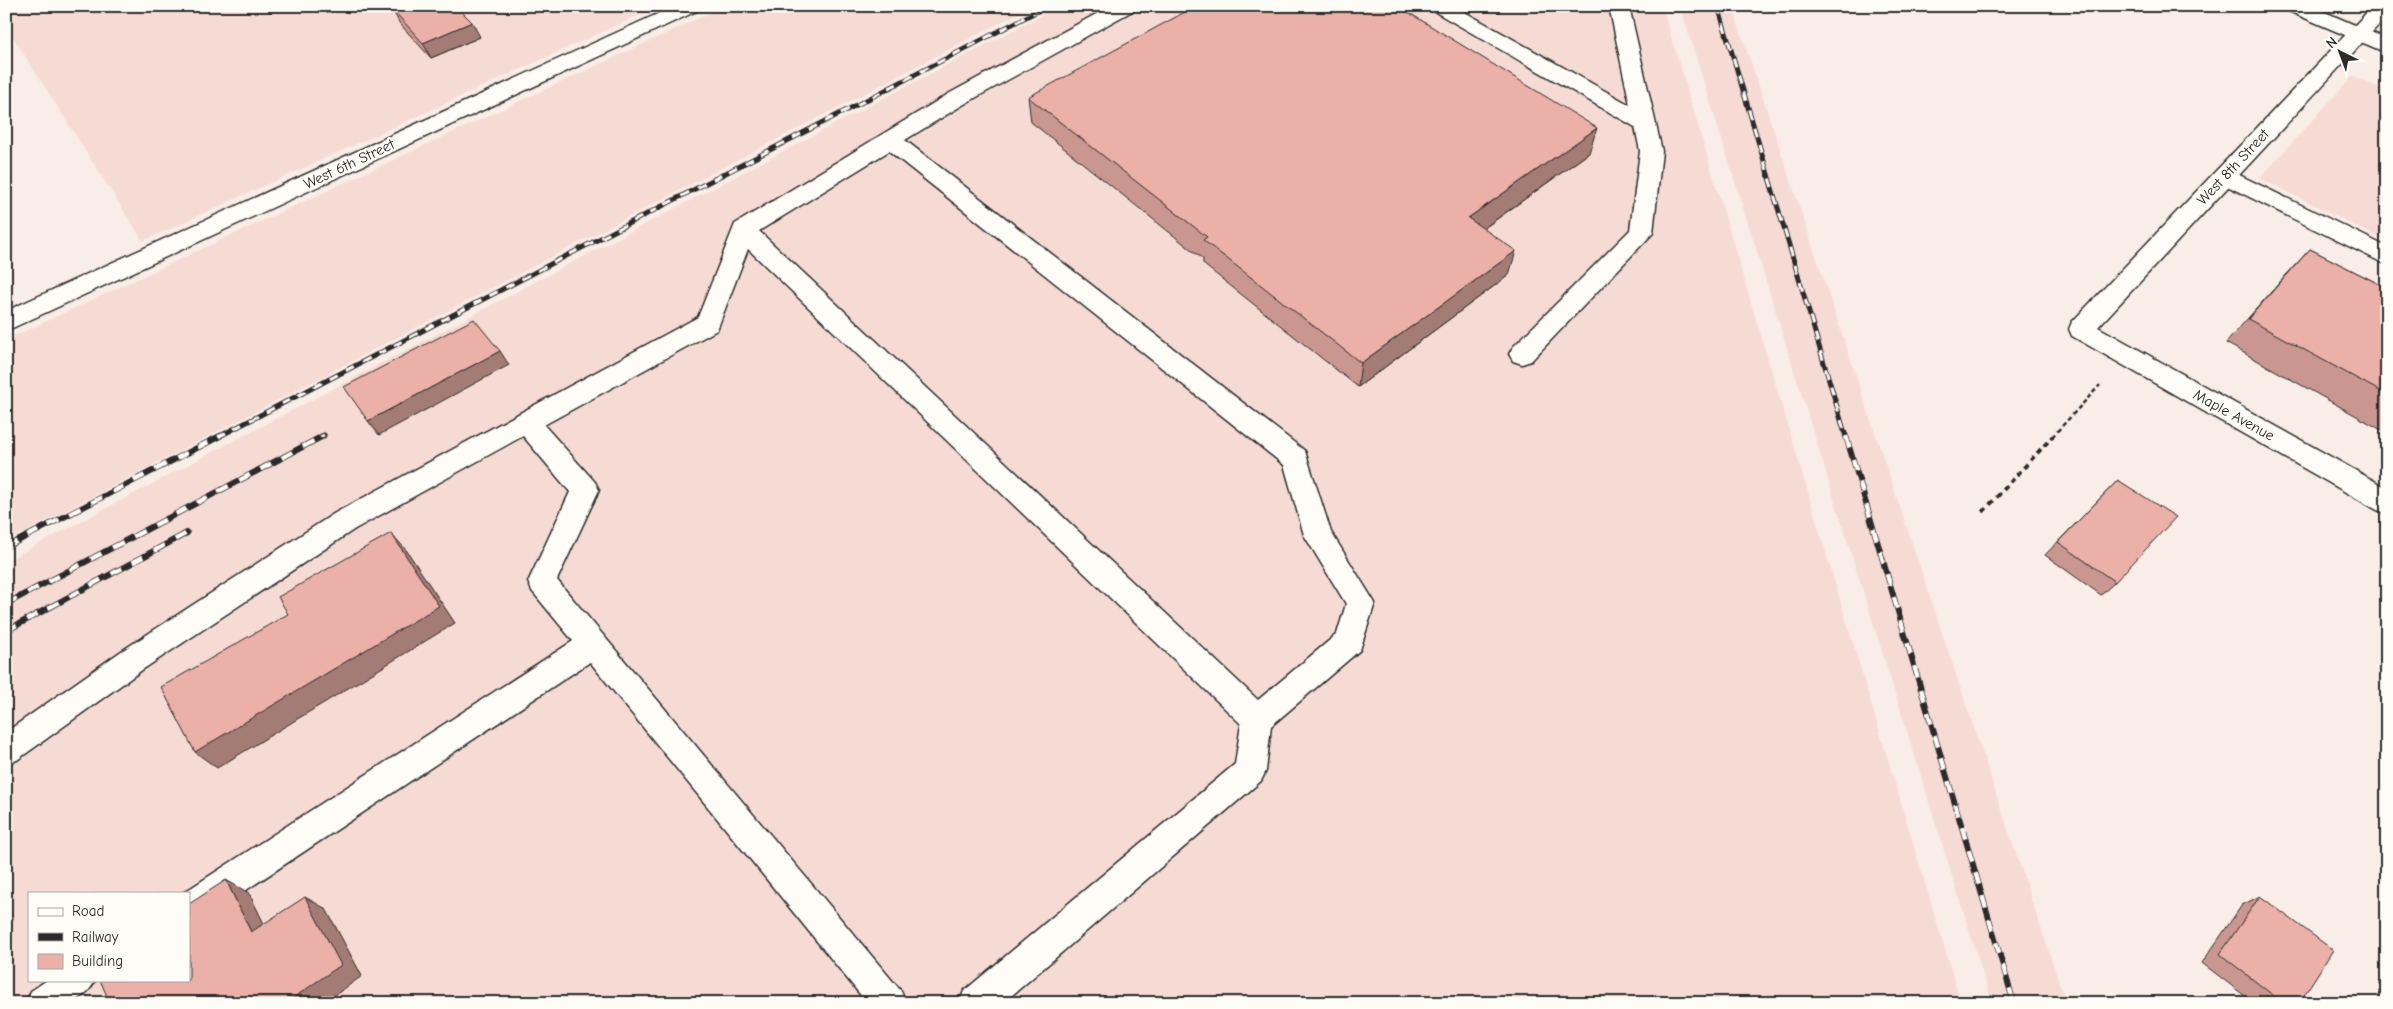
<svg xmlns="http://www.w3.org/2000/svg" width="2393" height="1009" font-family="'Comic Neue',sans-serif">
<rect width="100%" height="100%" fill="#f9ede7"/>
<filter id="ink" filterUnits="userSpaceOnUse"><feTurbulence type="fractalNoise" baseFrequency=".02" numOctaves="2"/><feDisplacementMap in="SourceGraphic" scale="10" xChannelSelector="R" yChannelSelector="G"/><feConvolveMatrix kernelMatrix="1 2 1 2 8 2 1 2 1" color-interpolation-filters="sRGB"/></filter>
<g filter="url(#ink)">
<g fill="#f5dbd4" fill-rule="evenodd">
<polygon points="12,6 659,6 143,241 6,26 14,14"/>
<polygon points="725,6 1032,6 6,542 6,340"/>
<path d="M 1059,6 L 1662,6 L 1961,1003 L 6,1003 L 6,561 ZM 29,893 L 189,893 L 189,980 L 29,980 Z"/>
<polygon points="1680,6 1732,6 2066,1003 1992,1003"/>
<polygon points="2353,76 2387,91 2387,242 2260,178"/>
</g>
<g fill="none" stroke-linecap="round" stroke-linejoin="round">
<defs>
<g id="service">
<path d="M 1111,6 L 1137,6 L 1134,10 L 966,103 L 905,140 L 1305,451 L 1331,532 L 1375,603 L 1360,650 L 1271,726 L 1266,771 L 1261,781 L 1003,1003 L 959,1003 L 964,991 L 1235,764 L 1241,724 L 748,249 L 717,330 L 544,425 L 595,482 L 599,490 L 557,580 L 901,991 L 906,1003 L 867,1003 L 590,662 L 201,920 L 189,924 L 189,893 L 183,893 L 573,641 L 532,591 L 528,582 L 570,492 L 523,436 L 355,529 L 142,670 L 17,760 L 6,764 L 6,732 L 120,652 L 335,513 L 698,317 L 735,224 L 950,93 ZM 889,151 L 1284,465 L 1304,535 L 1346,604 L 1337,634 L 1258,700 L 759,231 Z"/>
<polygon points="1429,6 1454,6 1630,105 1609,6 1629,6 1662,151 1653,233 1531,361 1522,364 1513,361 1509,354 1513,347 1630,230 1640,151 1635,127 1432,10"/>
<polygon points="2225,168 2387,247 2387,265 2217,181 2214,176 2217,171"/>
<path d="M 47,980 L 95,980 C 82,1009 54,1003 26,1003 L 31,991 Z"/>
</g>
<g id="minor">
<polygon points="675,6 702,6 699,10 6,331 6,311"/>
<polygon points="2373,6 2387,6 2387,16 2098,327 2387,488 2387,513 2377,510 2072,336 2069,329 2072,322"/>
</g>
<polygon id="primary" points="2283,6 2311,6 2387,39 2387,53 2286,10"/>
</defs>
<use href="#service" stroke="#2b2b2b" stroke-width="3"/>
<use href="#minor" stroke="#2b2b2b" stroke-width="3"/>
<use href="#primary" stroke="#2b2b2b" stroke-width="3"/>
<polyline stroke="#2b2b2b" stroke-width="2.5" stroke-dasharray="4.5 3" stroke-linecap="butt" points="2052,437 2100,385"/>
<polyline stroke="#2b2b2b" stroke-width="4" stroke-dasharray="5.5 4.5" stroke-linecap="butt" points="1983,512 2053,436"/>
<use href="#service" fill="#fdfcf7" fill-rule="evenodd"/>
<use href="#minor" fill="#fdfcf7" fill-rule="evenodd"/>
<use href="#primary" fill="#fdfcf7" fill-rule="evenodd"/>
<defs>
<g id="rail-far1">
<polyline points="1718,6 1846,437"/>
<polyline points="218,437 1047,6"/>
<polyline points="320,437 324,435"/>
</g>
<g id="rail">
<polyline points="1846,436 2014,1003"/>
<polyline points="6,547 220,436"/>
<polyline points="6,604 323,436"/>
<polyline points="6,631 187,533"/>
</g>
</defs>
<use href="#rail-far1" stroke="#2b2b2b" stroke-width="5"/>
<use href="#rail" stroke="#2b2b2b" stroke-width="6"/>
<use href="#rail-far1" stroke="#fdfcf7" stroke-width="3" stroke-dasharray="9" stroke-linecap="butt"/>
<use href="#rail" stroke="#fdfcf7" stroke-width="4.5" stroke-dasharray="12" stroke-linecap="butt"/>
</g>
<g fill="#ca9790" stroke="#2b2b2b">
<polygon points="392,9 480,37 431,58 400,24"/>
<polygon points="1028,97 1589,153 1483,229 1509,275 1358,387 1203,264 1203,259 1031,122"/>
<polygon points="2310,249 2387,288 2387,433 2226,343 2287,274"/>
<polygon points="2118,480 2115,582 2101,595 2045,555"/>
<polygon points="2260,896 2299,1003 2254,1003 2202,963 2242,905"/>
</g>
<g fill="#a47b76" stroke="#2b2b2b">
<polygon points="472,22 480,37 431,58 423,43"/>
<polygon points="1597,128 1589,153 1463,243 1468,218"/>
<polygon points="1516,251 1509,275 1358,387 1361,363"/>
<polygon points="500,351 509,365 379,435 368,421"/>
<polygon points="391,533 407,551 455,623 217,768 195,752"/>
<polygon points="226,880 249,893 274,944 251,932"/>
<polygon points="305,897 326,909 362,976 324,1003 286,1003"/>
</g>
<g fill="#ebb0a8" stroke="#2b2b2b">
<polygon points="399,6 456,6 472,22 423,43 392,9"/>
<polygon points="1196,6 1398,6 1597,128 1468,218 1516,251 1361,363 1203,240 1207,237 1028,97"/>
<polygon points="2310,249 2387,288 2387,395 2248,319"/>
<polygon points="474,319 500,351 368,421 344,387"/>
<polygon points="2118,480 2176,517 2115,582 2058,542"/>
<polygon points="391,533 439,606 195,752 161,687 288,614 278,597"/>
<polygon points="226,880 251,932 305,897 341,965 286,1003 110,1003 100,980 189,980 189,904"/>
<polygon points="2260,896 2333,950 2299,1003 2283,1003 2220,954"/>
</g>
</g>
<g text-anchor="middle" stroke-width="5" stroke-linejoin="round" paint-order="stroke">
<g font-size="15" fill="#2b2b2b" stroke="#fdfcf7">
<text transform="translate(349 164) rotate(-25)" y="5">West 6th Street</text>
<text transform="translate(2233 167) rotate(-47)" y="5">West 8th Street</text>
<text transform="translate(2234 415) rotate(29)" y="5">Maple Avenue</text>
</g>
</g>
<rect width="2393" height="1009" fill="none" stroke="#fdfcf7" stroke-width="25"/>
<rect x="12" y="12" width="2368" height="984" fill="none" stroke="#2b2b2b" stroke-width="2" filter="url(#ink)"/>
<rect x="28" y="892" width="162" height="90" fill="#fdfcf7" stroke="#a9a8a5"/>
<rect x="38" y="908" width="25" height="8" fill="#fdfcf7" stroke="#a9a8a5"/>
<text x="72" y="916" font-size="15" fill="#2b2b2b">Road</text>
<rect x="38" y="933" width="25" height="8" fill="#2b2b2b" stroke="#a9a8a5"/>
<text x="72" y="942" font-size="15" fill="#2b2b2b">Railway</text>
<rect x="38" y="954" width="25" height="15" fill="#ebb0a8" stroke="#a9a8a5"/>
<text x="72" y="966" font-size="15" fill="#2b2b2b">Building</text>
<g transform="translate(2340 52) rotate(318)" stroke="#fdfcf7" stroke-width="4" paint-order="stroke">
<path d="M0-4L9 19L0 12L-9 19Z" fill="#2b2b2b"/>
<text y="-8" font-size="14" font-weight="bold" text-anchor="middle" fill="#2b2b2b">N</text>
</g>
</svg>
